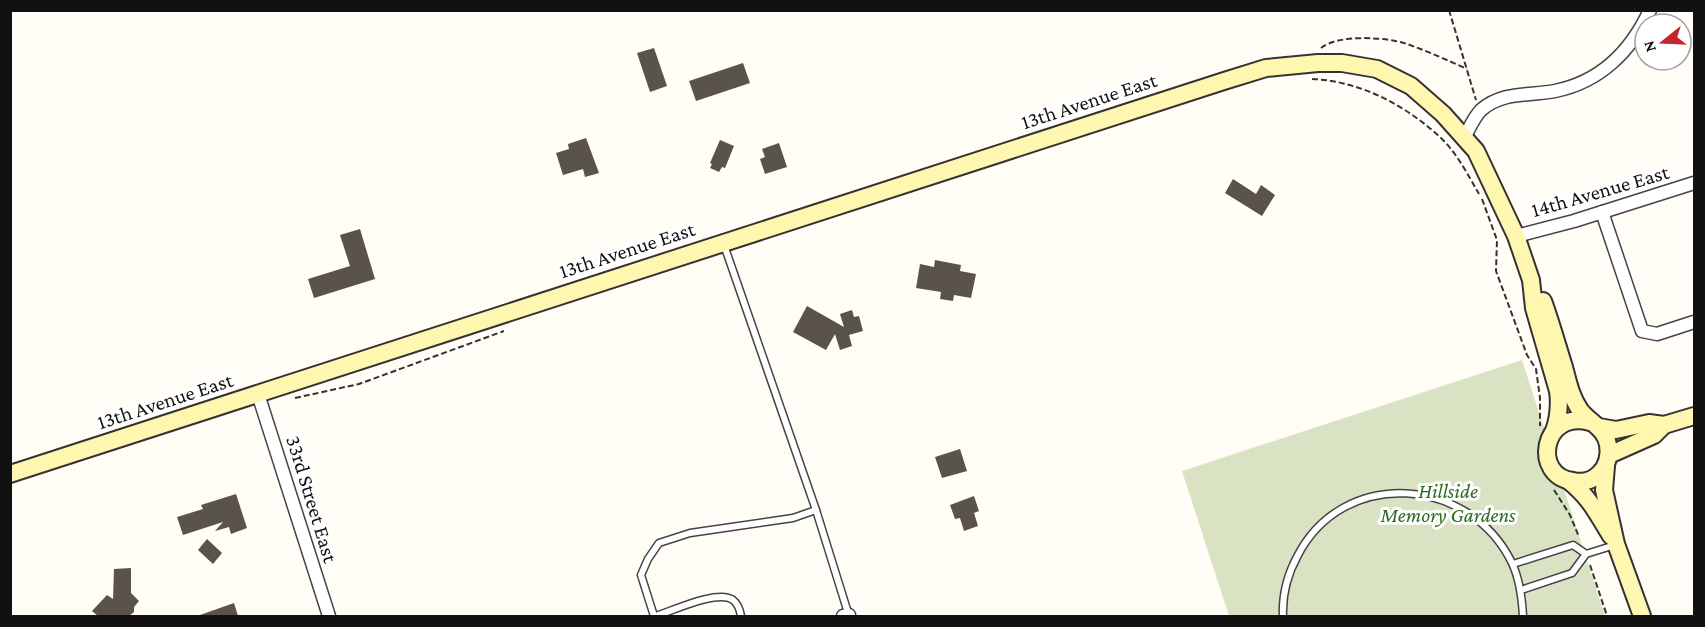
<svg xmlns="http://www.w3.org/2000/svg" width="1705" height="627" font-family="'Crimson Pro',serif">
<rect width="100%" height="100%" fill="#fffdf5"/>
<polygon fill="#d9e3c4" points="1522,360 1605,616 1229,616 1182,471"/>
<g fill="#5a524d">
<polygon points="654,48 667,86 650,92 637,53"/>
<polygon points="743,63 750,83 696,101 689,81"/>
<polygon points="586,138 599,173 585,177 583,169 563,175 556,153 569,149 568,144"/>
<polygon points="720,140 734,146 725,168 722,167 719,172 710,168 712,164 710,163"/>
<polygon points="779,143 787,167 765,174 760,159 765,157 762,149"/>
<polygon points="1233,179 1256,194 1261,185 1275,195 1262,216 1225,193"/>
<polygon points="360,229 375,279 314,298 308,279 350,266 340,235"/>
<polygon points="935,260 961,265 960,271 976,274 971,298 954,295 953,301 940,299 941,292 916,288 920,264 934,267"/>
<polygon points="807,306 844,327 840,314 852,310 854,317 859,316 863,331 849,335 852,346 840,350 835,334 826,350 793,332"/>
<polygon points="960,449 967,471 942,478 935,457"/>
<polygon points="236,494 247,528 231,534 229,527 215,531 223,522 183,535 177,517 203,509 201,505"/>
<polygon points="974,496 979,511 974,513 978,526 964,531 960,518 955,519 950,505"/>
<polygon points="207,539 222,553 213,564 198,550"/>
<polygon points="131,568 131,593 139,601 134,607 134,612 129,616 98,616 92,611 107,595 113,599 114,569"/>
<polygon points="234,603 238,616 201,616 200,615"/>
</g>
<g fill="none" stroke-linecap="round" stroke-linejoin="round">
<defs>
<g id="service">
<polyline points="724,245 816,510 849,616"/>
<polyline points="1513,564 1573,545 1586,554"/>
<polyline points="1521,590 1572,573 1586,554 1615,545"/>
<polyline points="654,616 641,575 648,559 659,543 690,533 793,518 816,510"/>
<path d="M 656,616 C 672,611 718,589 733,600 C 738,604 740,610 741,616"/>
<path d="M 1283,616 C 1282,594 1287,575 1298,555 C 1344,467 1470,476 1512,563 C 1520,580 1522,598 1523,616"/>
</g>
<g id="minor">
<path d="M 1464,138 C 1469,129 1474,117 1481,110 C 1503,91 1529,96 1555,91 C 1600,82 1631,51 1650,10"/>
<polyline points="1602,212 1642,331 1657,334 1694,322"/>
<polyline points="1516,236 1574,221 1694,183"/>
<polyline points="258,394 329,616"/>
<polyline points="843,616 849,615"/>
</g>
<g id="secondary">
<path d="M 1543,301 C 1551,323 1557,345 1564,367 C 1568,382 1571,397 1580,410 C 1589,422 1606,429 1608,445 C 1610,455 1607,467 1599,474 C 1592,481 1582,483 1573,481 C 1532,477 1541,409 1590,422"/>
<polyline points="1599,427 1616,430 1649,423 1664,425 1694,416"/>
<polyline points="1609,455 1654,435 1664,425"/>
<polyline points="1606,466 1604,490 1616,544 1642,616"/>
<path d="M 10,474 L 1224,81 L 1266,68 L 1318,63 L 1342,63 L 1377,69 L 1411,86 L 1443,114 L 1476,151 L 1516,236 L 1531,280 L 1534,308 L 1558,391 C 1560,406 1559,417 1554,431"/>
<path d="M 1569,481 C 1591,499 1596,512 1611,536"/>
</g>
</defs>
<use href="#service" stroke="#444" stroke-width="9"/>
<use href="#minor" stroke="#444" stroke-width="15"/>
<use href="#secondary" stroke="#333" stroke-width="20"/>
<g stroke="#333" stroke-width="2" stroke-dasharray="6 3" stroke-linecap="butt">
<polyline points="1449,10 1476,100"/>
<path d="M 1321,48 C 1338,34 1386,37 1407,44 C 1427,51 1447,60 1467,69"/>
<path d="M 1312,79 C 1360,81 1405,105 1440,137 C 1457,153 1468,175 1479,194"/>
<polyline points="1482,199 1497,240 1496,271 1527,355 1536,369 1540,398 1540,426"/>
<polyline points="295,398 359,384 504,331"/>
<polyline points="1554,490 1570,515 1579,537"/>
<polyline points="1590,565 1607,616"/>
</g>
<use href="#service" stroke="#fff" stroke-width="6"/>
<use href="#minor" stroke="#fff" stroke-width="12"/>
<use href="#secondary" stroke="#fff6b0" stroke-width="16"/>
</g>
<g text-anchor="middle" stroke-width="6" stroke-linejoin="round" paint-order="stroke">
<g font-size="21" fill="#111" stroke="#fff">
<text transform="translate(1089 101) rotate(-18)" y="7">13th Avenue East</text>
<text transform="translate(1600 191) rotate(-16)" y="7">14th Avenue East</text>
<text transform="translate(627 250) rotate(-18)" y="7">13th Avenue East</text>
<text transform="translate(165 401) rotate(-18)" y="7">13th Avenue East</text>
<text transform="translate(312 499) rotate(73)" y="7">33rd Street East</text>
</g>
<g font-size="21" font-style="italic" fill="#2f6b1f" stroke="#fff">
<text x="1448" y="498">Hillside<tspan x="1448" dy="24">Memory Gardens</tspan></text>
</g>
</g>
<rect width="1705" height="627" fill="none" stroke="#111111" stroke-width="24"/>
<g transform="translate(1663 42) rotate(252)"><circle r="28" fill="#ffffff" stroke="#a0a0a0" stroke-width="1.5"/>
<path d="M0-4.5L10 22L0 15L-10 22Z" fill="#c4262e"/>
<text y="-9" font-size="16" font-weight="bold" text-anchor="middle" fill="#111111">N</text>
</g>
</svg>
